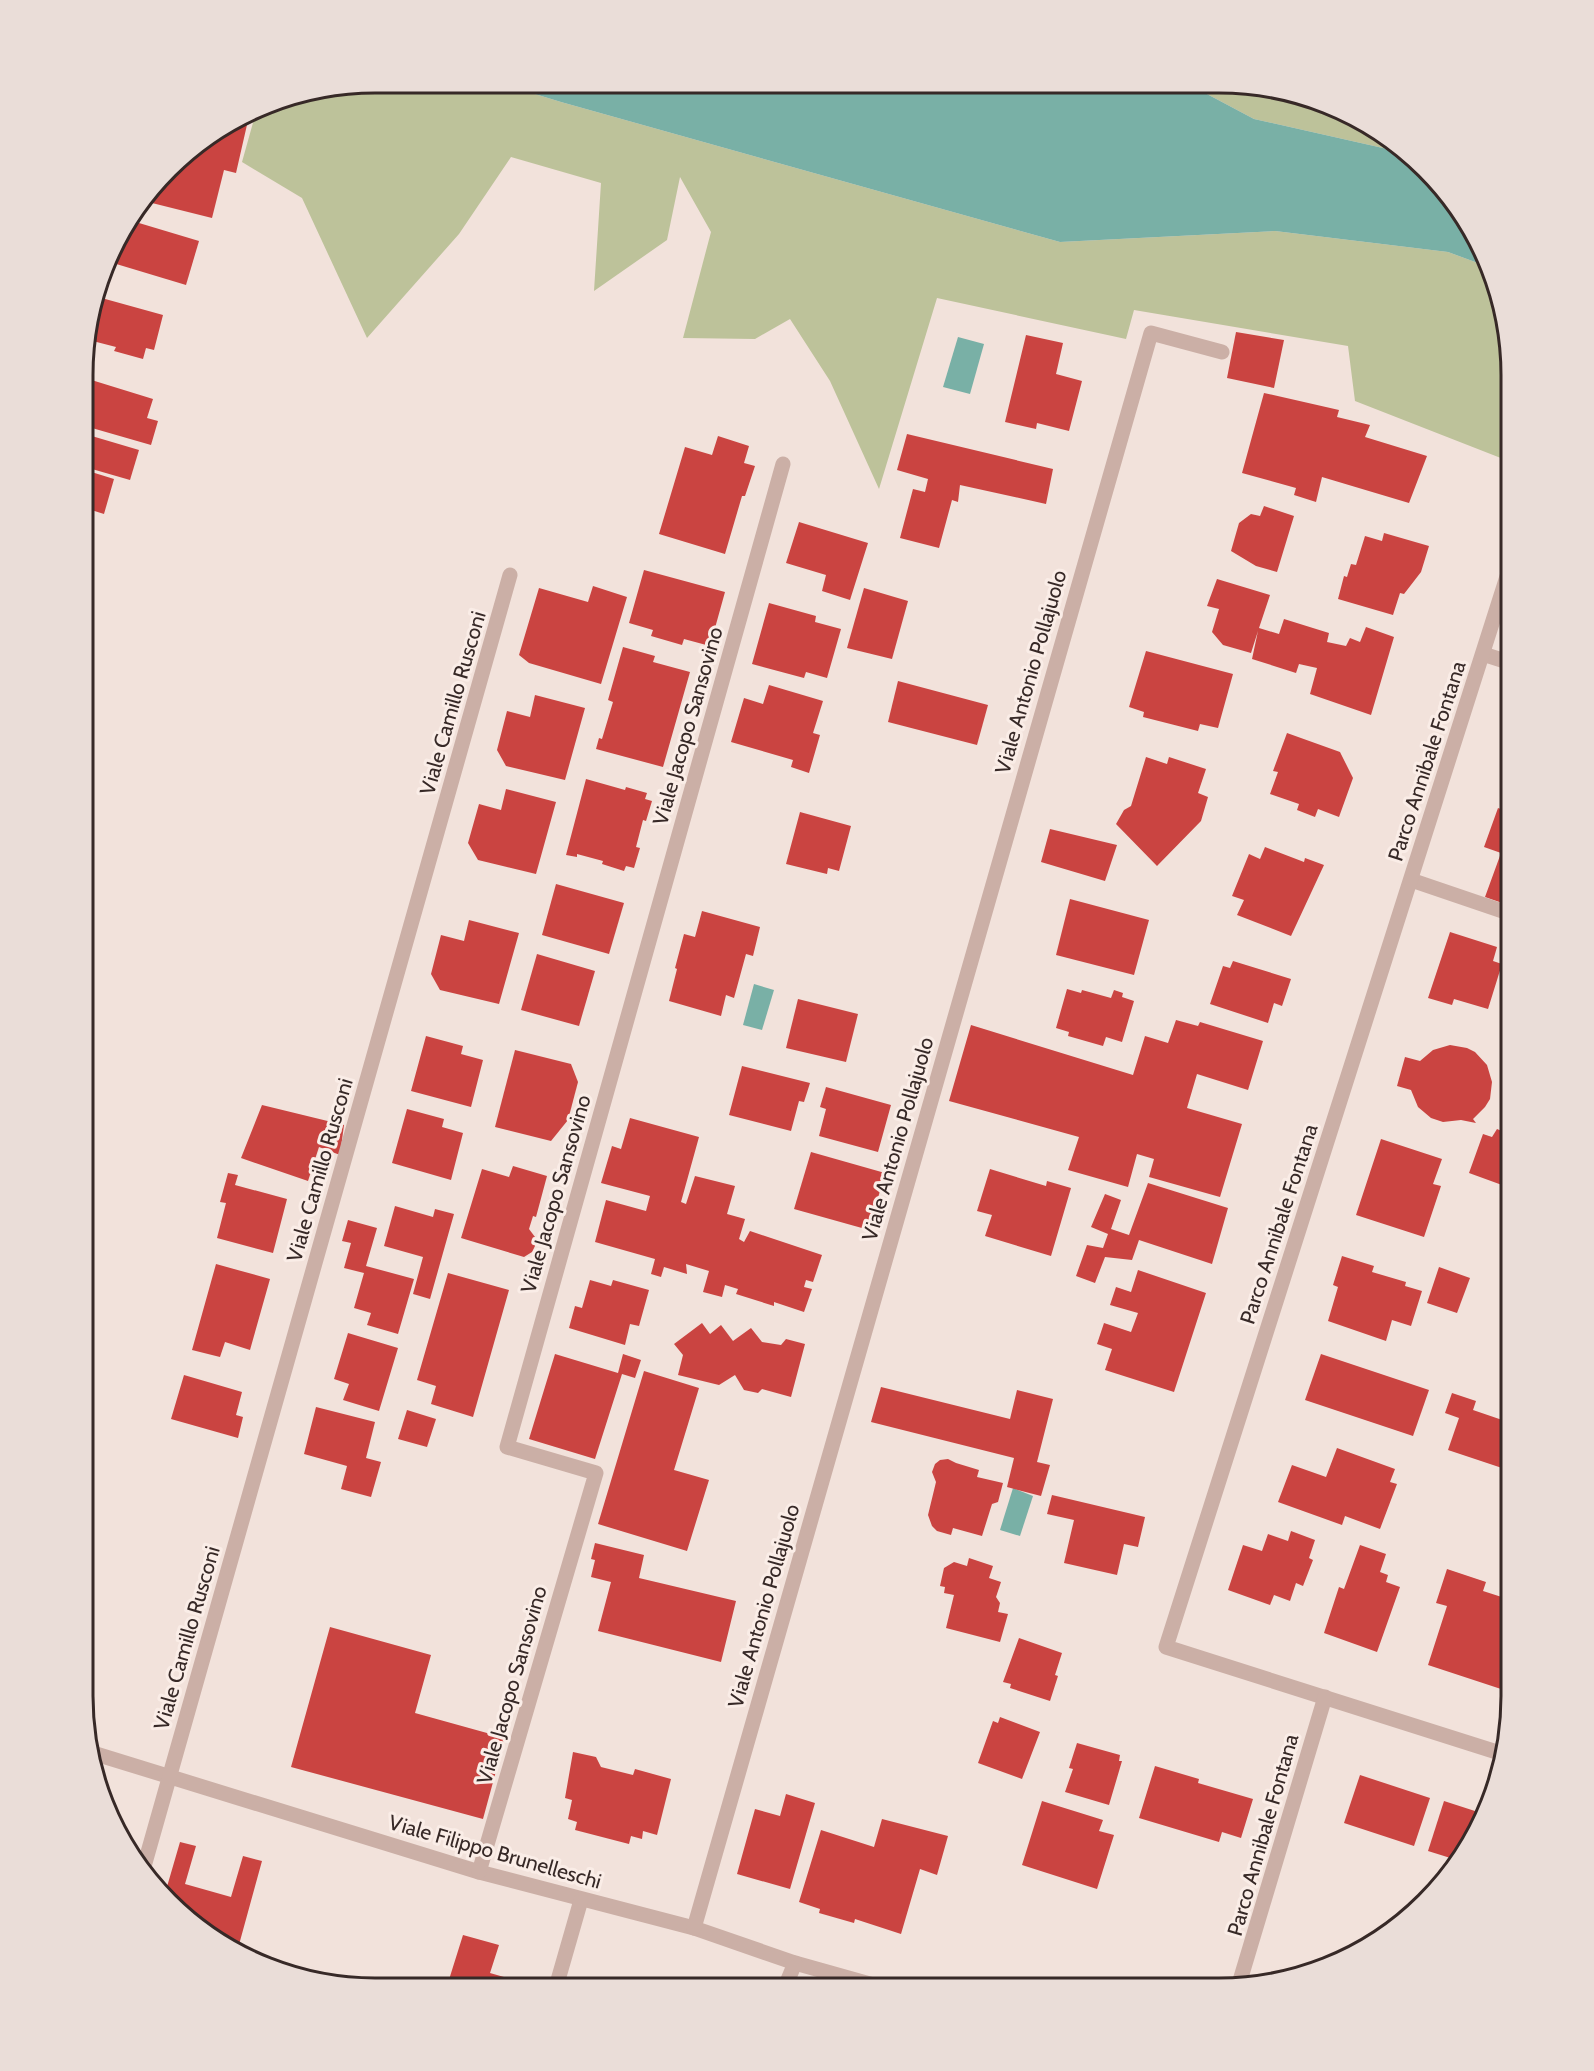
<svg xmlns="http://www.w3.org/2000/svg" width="1594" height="2071" font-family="Cabin,sans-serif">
<rect width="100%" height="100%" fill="#f2e2db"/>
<g fill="#bdc29a">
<polygon points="375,83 499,83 561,102 1060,242 1275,231 1448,252 1486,266 1511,374 1511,462 1355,401 1348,346 1134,310 1126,339 937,298 879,489 830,381 790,319 755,339 683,338 711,232 680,177 667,240 594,291 601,183 511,157 459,234 367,338 302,198 242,162 256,112 280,98"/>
<polygon points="1190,85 1258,85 1331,105 1397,143 1405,153 1254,119"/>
</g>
<g fill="#79b0a6">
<polygon points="499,83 1190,85 1254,119 1405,153 1481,245 1486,266 1448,252 1275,231 1060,242 561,102"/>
<polygon points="958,337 984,344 970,394 943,387"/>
<polygon points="754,984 774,990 762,1030 743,1025"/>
<polygon points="1013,1488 1033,1496 1020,1536 1000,1530"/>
</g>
<g fill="#ca4441">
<polygon points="249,116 236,173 224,170 212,218 144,201 182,155 195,157 198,146"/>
<polygon points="129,220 199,241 186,285 113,263 125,225"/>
<polygon points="98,297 163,315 154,350 146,348 143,359 114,351 116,347 85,339"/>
<polygon points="1236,332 1284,340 1274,388 1227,378"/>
<polygon points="1026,335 1063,343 1056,374 1082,381 1069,431 1037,423 1036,429 1005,422"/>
<polygon points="85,378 153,399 147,418 158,421 151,445 85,426"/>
<polygon points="1264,393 1339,410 1337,417 1370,425 1365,437 1427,456 1409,503 1322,477 1316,502 1294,495 1296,488 1242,473"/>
<polygon points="85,434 139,450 130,480 85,467"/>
<polygon points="907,434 1053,469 1046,504 960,485 958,502 952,500 939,548 900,538 913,489 925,492 928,479 897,470"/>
<polygon points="718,436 749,446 744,463 755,466 745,496 742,496 725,554 659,534 685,447 712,455"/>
<polygon points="85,470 114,479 104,514 85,508"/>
<polygon points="1264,506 1294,516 1277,572 1256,566 1231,551 1239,523 1251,514 1260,516"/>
<polygon points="799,522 868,543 850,600 822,591 826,575 786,563"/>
<polygon points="1384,533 1429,546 1421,572 1404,594 1400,593 1393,615 1338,599 1344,576 1347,577 1351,564 1356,565 1365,536 1382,541"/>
<polygon points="644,570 725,592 710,646 684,639 682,645 651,636 653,630 629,623"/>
<polygon points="1217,579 1270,595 1259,628 1279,634 1284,619 1329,633 1327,642 1346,646 1350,638 1360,642 1366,627 1394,637 1371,715 1310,694 1317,668 1299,664 1296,673 1252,659 1258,631 1251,653 1223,645 1212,632 1219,609 1207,606"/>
<polygon points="593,586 627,597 601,684 529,663 519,655 539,588 588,602"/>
<polygon points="864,588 908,601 892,659 847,648"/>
<polygon points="769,603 816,616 815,622 841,629 827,678 806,672 804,678 752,664"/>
<polygon points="623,647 655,656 653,662 690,672 663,767 596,749 599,738 602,739 613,702 608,700"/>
<polygon points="1146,651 1233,674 1218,728 1200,724 1198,731 1143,717 1144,712 1129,707"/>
<polygon points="898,681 988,705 977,745 888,722"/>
<polygon points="769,685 823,701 813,733 820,735 809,773 791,767 793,760 731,742 744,698 763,704"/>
<polygon points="535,695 585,708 565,780 506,766 497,750 507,711 530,717"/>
<polygon points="1503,730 1511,733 1511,761 1500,756 1503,748"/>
<polygon points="1287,733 1340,752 1353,778 1339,817 1318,809 1315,817 1297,810 1299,804 1270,794 1278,772 1273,771"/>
<polygon points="1146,757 1167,764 1169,757 1206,769 1198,793 1208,797 1201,821 1157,866 1116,824 1124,810 1131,806"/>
<polygon points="586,779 625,790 626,787 647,793 645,799 652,801 646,821 643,820 636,847 640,848 634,868 626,866 624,871 602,864 603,861 577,854 577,857 566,855"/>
<polygon points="506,789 556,802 536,874 478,860 468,843 479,804 501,810"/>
<polygon points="1498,808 1511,813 1511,906 1485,897 1501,853 1484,847"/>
<polygon points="800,812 851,826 839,871 828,868 827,874 786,864"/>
<polygon points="1050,829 1117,845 1105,881 1041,862"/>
<polygon points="1265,847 1304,862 1305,858 1324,865 1291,936 1237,915 1244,900 1232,896 1249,854 1260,859"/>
<polygon points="556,884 624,903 609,954 542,935"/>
<polygon points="1070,899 1149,920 1134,975 1056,955"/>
<polygon points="702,911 760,927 753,956 746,954 734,998 726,995 721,1016 669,1001 677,969 675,968 684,934 695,937"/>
<polygon points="469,920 519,933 499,1004 440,990 431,974 441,935 464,941"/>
<polygon points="1450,932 1497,947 1493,961 1502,964 1488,1009 1454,999 1452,1005 1428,998"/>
<polygon points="537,954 595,971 579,1026 521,1010"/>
<polygon points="1233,961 1291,979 1282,1006 1274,1003 1268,1023 1210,1004 1223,966 1230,968"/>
<polygon points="1067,989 1081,993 1082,990 1111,998 1114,990 1123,993 1122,997 1134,1001 1122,1042 1106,1037 1103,1046 1068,1036 1069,1032 1056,1028"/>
<polygon points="798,999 858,1014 846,1062 786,1048"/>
<polygon points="1176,1020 1198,1026 1200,1022 1263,1041 1248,1090 1197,1074 1187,1108 1242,1124 1220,1197 1149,1177 1154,1159 1137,1154 1128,1187 1068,1170 1079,1137 949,1101 971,1025 1133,1075 1145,1036 1168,1043"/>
<polygon points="426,1036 463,1046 461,1054 483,1060 471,1107 411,1091"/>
<polygon points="1450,1045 1467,1048 1475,1052 1487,1065 1492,1082 1490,1099 1485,1107 1473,1119 1476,1123 1461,1120 1443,1122 1431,1118 1418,1107 1411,1090 1397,1086 1405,1057 1420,1061 1433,1050"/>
<polygon points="515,1050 571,1064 578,1082 568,1120 551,1141 495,1127"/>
<polygon points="742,1066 810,1083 804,1102 799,1101 791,1131 729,1115"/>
<polygon points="826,1087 891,1105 878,1152 819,1136 826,1109 820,1107"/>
<polygon points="262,1105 344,1125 340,1155 319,1147 308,1181 241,1158"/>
<polygon points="407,1109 444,1119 442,1127 463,1133 451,1180 392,1163"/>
<polygon points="630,1118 699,1137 681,1202 686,1204 695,1176 735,1186 727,1214 745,1219 739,1239 744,1242 750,1231 822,1255 813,1282 806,1280 804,1287 812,1289 804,1312 774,1302 774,1306 736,1294 738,1289 725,1285 722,1297 703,1292 709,1271 686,1264 687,1274 664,1267 661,1277 651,1274 655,1259 595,1242 606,1200 646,1211 650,1196 601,1183 612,1146 621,1149"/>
<polygon points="1497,1129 1511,1135 1511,1153 1502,1185 1469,1173 1483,1134 1492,1137"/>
<polygon points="1381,1139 1442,1159 1433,1184 1441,1186 1424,1237 1356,1215"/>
<polygon points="811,1152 885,1173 869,1230 794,1209"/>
<polygon points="513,1166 547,1176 536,1217 533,1216 529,1229 535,1237 535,1246 532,1252 524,1257 461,1238 482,1169 509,1177"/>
<polygon points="990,1169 1046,1186 1047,1181 1071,1188 1051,1256 985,1236 992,1215 977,1211"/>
<polygon points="228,1173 238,1175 235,1185 287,1199 273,1253 217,1238 226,1203 220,1202"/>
<polygon points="1148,1183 1228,1208 1212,1264 1139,1240 1132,1260 1105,1257 1095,1283 1076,1276 1087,1245 1103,1248 1108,1234 1091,1227 1105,1194 1121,1200 1111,1229 1129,1235"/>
<polygon points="395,1206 433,1217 435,1209 454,1214 430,1299 413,1294 423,1257 384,1246"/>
<polygon points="348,1220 377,1228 366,1266 414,1279 398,1334 367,1325 371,1313 354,1308 364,1273 344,1268 351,1243 342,1241"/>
<polygon points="1342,1256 1374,1266 1372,1272 1406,1282 1405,1286 1422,1291 1411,1326 1392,1320 1386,1341 1328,1321 1338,1287 1333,1285"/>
<polygon points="216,1264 270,1279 250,1350 225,1342 220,1357 192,1350"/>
<polygon points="1439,1267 1470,1278 1457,1313 1427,1303"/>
<polygon points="1138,1270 1206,1293 1174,1392 1105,1370 1112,1349 1097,1344 1104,1323 1131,1332 1138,1313 1110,1305 1116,1287 1131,1292"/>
<polygon points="448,1273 509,1290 473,1417 431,1404 436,1386 417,1380"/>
<polygon points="590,1280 611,1286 613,1280 649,1290 639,1326 630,1324 625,1345 569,1328 575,1306 582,1308"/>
<polygon points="702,1323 710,1334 721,1325 733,1341 751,1328 762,1342 781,1345 786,1339 805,1344 791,1397 762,1389 758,1393 744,1390 735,1375 719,1385 678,1375 683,1355 674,1344"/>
<polygon points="348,1333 398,1348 379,1411 343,1400 349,1384 334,1379"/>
<polygon points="555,1354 618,1373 623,1354 641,1360 635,1378 622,1374 595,1459 529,1439"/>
<polygon points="1321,1354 1429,1390 1413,1436 1305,1400"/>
<polygon points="644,1371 699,1388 674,1470 709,1480 687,1551 598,1524"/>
<polygon points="184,1375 242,1392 236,1415 243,1417 238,1438 171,1419"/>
<polygon points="881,1387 1010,1419 1017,1390 1053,1399 1037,1462 1050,1465 1041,1496 1007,1487 1014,1458 871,1422"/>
<polygon points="1452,1393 1476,1401 1473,1410 1511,1423 1511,1471 1448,1450 1459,1418 1445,1413"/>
<polygon points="316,1407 375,1422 366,1458 381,1462 371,1497 341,1489 347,1466 304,1454"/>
<polygon points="407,1410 436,1419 427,1447 398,1439"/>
<polygon points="1337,1448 1395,1469 1390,1482 1397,1484 1380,1529 1345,1516 1342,1525 1278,1502 1292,1465 1326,1477"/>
<polygon points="948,1459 956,1463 979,1470 977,1477 1003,1483 998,1502 992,1504 982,1536 953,1528 951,1535 937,1531 932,1526 928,1515 936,1482 932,1472 935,1464 940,1460"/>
<polygon points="1052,1495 1145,1517 1138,1547 1124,1544 1117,1575 1064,1563 1074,1520 1047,1514"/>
<polygon points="1291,1531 1315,1540 1309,1558 1313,1560 1303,1586 1296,1583 1290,1601 1274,1595 1270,1605 1228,1590 1243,1545 1262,1551 1268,1534 1288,1541"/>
<polygon points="595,1543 644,1555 639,1578 736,1601 721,1662 598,1631 611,1582 591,1577 595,1560 591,1559"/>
<polygon points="1360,1545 1386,1554 1380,1572 1388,1575 1386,1582 1400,1587 1377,1652 1324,1633 1339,1587 1344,1589"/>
<polygon points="969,1558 993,1566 989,1578 1001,1582 996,1597 1000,1603 998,1612 1008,1614 1000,1642 946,1628 954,1595 944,1593 945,1587 940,1586 944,1568 954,1562 967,1566"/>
<polygon points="1447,1569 1486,1582 1483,1591 1511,1600 1502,1627 1511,1629 1511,1657 1501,1689 1428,1665 1447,1606 1436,1603"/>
<polygon points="330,1627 431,1655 415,1713 505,1738 483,1819 291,1767"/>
<polygon points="1019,1638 1062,1653 1055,1675 1058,1676 1050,1701 1010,1688 1011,1684 1003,1682"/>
<polygon points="1000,1717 1040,1732 1022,1779 978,1763 993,1721 998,1723"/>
<polygon points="1077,1743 1120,1755 1119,1761 1122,1761 1109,1805 1065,1792 1073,1769 1069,1768"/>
<polygon points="573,1752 596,1757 601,1767 633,1775 635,1769 671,1779 657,1835 643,1831 642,1839 631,1836 629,1844 575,1830 577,1822 568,1819 572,1800 565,1798"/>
<polygon points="1155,1766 1199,1779 1198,1783 1253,1799 1241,1838 1222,1832 1219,1842 1139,1818"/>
<polygon points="1360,1775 1430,1798 1414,1846 1344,1823"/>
<polygon points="786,1794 815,1803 790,1889 737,1874 755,1809 780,1816"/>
<polygon points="1042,1801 1103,1820 1099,1831 1114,1835 1097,1889 1022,1865"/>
<polygon points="1444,1801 1478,1812 1465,1854 1460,1861 1428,1851"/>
<polygon points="882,1819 948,1836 937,1875 920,1869 901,1934 855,1919 854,1923 819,1913 820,1909 799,1902 821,1830 874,1847"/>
<polygon points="180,1842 196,1846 185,1884 231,1897 243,1856 262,1861 237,1952 212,1939 164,1897"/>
<polygon points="463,1935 499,1945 490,1973 511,1979 508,1987 447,1986"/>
</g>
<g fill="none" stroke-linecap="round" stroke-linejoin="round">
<g stroke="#cbafa6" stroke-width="15">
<polyline points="1483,654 1511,663"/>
<polyline points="1411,880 1511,914"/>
<polyline points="96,1754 479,1872 694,1928 795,1963 884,1988"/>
<polyline points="1503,1754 1166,1647 1511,564"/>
<polyline points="143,1870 510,575"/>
<polyline points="479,1872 596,1473 507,1447 783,464"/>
<polyline points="694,1928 1151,333 1222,352"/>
<polyline points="1239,1984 1325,1697"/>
<polyline points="556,1987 581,1900"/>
<polyline points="785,1987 795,1963"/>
</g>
</g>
<g text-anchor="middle" stroke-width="6" stroke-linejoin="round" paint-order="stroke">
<g font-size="21" fill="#372927" stroke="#faede7">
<text transform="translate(1031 672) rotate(-74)" y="7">Viale Antonio Pollajuolo</text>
<text transform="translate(453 703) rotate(-74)" y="7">Viale Camillo Rusconi</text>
<text transform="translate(688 726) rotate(-74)" y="7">Viale Jacopo Sansovino</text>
<text transform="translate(1427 761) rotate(-72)" y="7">Parco Annibale Fontana</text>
<text transform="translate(898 1139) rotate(-74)" y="7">Viale Antonio Pollajuolo</text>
<text transform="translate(320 1170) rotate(-74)" y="7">Viale Camillo Rusconi</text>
<text transform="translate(556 1194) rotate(-74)" y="7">Viale Jacopo Sansovino</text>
<text transform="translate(1279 1224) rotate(-72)" y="7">Parco Annibale Fontana</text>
<text transform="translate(764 1606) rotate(-74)" y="7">Viale Antonio Pollajuolo</text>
<text transform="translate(187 1638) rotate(-74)" y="7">Viale Camillo Rusconi</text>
<text transform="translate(512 1685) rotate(-74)" y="7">Viale Jacopo Sansovino</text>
<text transform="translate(1263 1835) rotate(-74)" y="7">Parco Annibale Fontana</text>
<text transform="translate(495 1852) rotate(16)" y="7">Viale Filippo Brunelleschi</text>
</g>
</g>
<path d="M0 0H1594V2071H0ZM375 93H1219A282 282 0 0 1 1501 375V1696A282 282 0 0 1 1219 1978H375A282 282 0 0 1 93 1696V375A282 282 0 0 1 375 93Z" fill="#eaddd8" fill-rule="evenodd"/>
<path fill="none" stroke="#372927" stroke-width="3" d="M375 93H1219A282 282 0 0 1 1501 375V1696A282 282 0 0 1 1219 1978H375A282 282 0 0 1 93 1696V375A282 282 0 0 1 375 93Z"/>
</svg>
